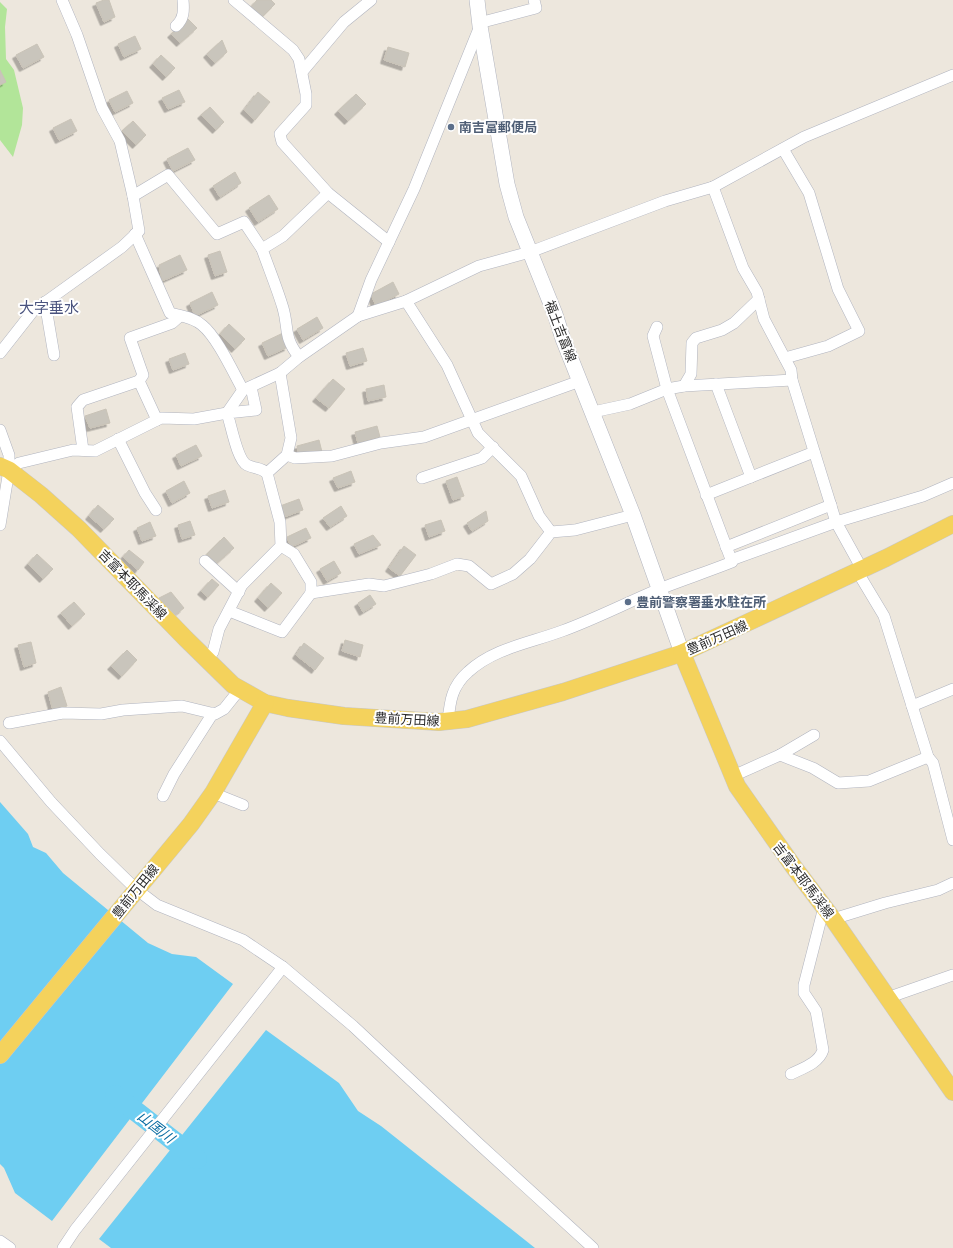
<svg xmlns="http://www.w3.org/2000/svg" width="953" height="1248" font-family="Karla,'Noto Sans JP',sans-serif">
<defs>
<filter id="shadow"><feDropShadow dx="-3.5" dy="3.5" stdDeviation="0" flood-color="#0004"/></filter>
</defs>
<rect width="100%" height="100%" fill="#ede7dd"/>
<polygon fill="#b2e599" points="0,2 7,9 5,27 6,59 14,70 23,108 22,125 13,157 0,140"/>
<g fill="#6ecef2">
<polygon points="0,802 28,834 33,847 46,853 63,873 148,943 172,954 196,957 233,984 52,1221 15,1193 4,1168 0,1164"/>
<polygon points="266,1030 339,1083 358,1111 381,1126 535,1248 111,1248 99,1239"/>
</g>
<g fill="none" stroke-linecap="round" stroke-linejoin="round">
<polyline stroke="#6ecef2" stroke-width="20" points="115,1095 197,1159"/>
</g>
<g fill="#c9c5bc" stroke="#c9c3b7" filter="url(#shadow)">
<polygon points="104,0 109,0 115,17 104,22 96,3"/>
<polygon points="257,0 271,0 275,4 262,17 251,7"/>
<polygon points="188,19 197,28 180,43 171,34"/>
<polygon points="135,36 141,49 124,57 118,44"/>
<polygon points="222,40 227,52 215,63 207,54"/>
<polygon points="37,44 44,57 23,68 16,55"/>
<polygon points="388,47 409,53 405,67 384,60"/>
<polygon points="161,55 175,68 166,77 153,64"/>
<polygon points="0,70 6,82 0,85"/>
<polygon points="179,90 185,102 168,109 162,98"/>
<polygon points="127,91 133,103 115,112 109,100"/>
<polygon points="258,92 270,102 255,120 244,110"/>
<polygon points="356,94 366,104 348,121 338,111"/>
<polygon points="210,107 224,122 216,130 201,115"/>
<polygon points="71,119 77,131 59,140 53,128"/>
<polygon points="133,121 146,135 136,145 122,131"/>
<polygon points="188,148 195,160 173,171 167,159"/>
<polygon points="235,172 241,183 220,197 213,186"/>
<polygon points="269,195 278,209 258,222 249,208"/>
<polygon points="220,251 227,272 215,276 208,255"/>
<polygon points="180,255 187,270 162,281 159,265"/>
<polygon points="393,282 399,294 376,306 371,294"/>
<polygon points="212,292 218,305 195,316 190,303"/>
<polygon points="317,317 323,328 303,340 297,329"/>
<polygon points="229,324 245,339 235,349 220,334"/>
<polygon points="283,333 288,347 268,356 262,343"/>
<polygon points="363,348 367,361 350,366 346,353"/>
<polygon points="185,353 189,364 173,370 169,359"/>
<polygon points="333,379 345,389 329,408 316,398"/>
<polygon points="384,385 386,397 368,401 366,389"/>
<polygon points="106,409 110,423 90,428 85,416"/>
<polygon points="377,426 380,437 358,443 355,432"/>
<polygon points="319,440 322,452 300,458 297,446"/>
<polygon points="196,445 202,456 181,466 176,455"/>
<polygon points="351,471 355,482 338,488 333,478"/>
<polygon points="457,477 464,496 453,500 446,481"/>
<polygon points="184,481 190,493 172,503 166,491"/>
<polygon points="225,490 229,502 212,508 208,496"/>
<polygon points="299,499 303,510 284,517 280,506"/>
<polygon points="98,505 114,519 104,529 89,516"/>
<polygon points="341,506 347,516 330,527 323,518"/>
<polygon points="486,511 488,521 472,531 467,523"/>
<polygon points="441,520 445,531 429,537 425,525"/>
<polygon points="190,521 195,535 182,539 178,525"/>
<polygon points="150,522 156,536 142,541 137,528"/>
<polygon points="306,528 311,538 291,547 287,537"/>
<polygon points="373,535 381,545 359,554 354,544"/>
<polygon points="224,537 234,548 216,564 207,554"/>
<polygon points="404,546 416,555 400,576 389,568"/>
<polygon points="129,550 144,562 138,570 123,557"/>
<polygon points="37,554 53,569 43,579 28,564"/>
<polygon points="334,561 341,573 327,581 320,569"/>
<polygon points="212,579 219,585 208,597 201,591"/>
<polygon points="271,583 282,593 268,608 258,598"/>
<polygon points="171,592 184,608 174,616 159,598"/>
<polygon points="370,595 376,604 363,612 358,603"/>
<polygon points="74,602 85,614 72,626 61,613"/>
<polygon points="345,640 363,645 360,657 342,651"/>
<polygon points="31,642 36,663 24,667 18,645"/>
<polygon points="304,643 324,658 315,670 296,655"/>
<polygon points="127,650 137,660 122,676 111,666"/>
<polygon points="61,687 67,706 53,710 48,692"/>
</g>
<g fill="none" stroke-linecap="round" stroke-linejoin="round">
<defs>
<g id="minor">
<polyline points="234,0 293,50 299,59 306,94 306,105 280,134 282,142 328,193 389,242"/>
<polyline points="479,23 536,8 534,0"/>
<path d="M 176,26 C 184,19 184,10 183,0"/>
<polyline points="302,72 344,22 371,0"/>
<polyline points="783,149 809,193 838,289 859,331 828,346 785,358"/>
<polyline points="713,187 743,268 757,292 764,319 791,370 792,380 836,522 862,569"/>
<polyline points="133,196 168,175 217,234 244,222 262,249"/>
<path d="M 135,234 L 170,313 C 181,316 193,317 202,325 C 217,337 233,372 243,390"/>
<polyline points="406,301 447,365 478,433 521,476 539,516 551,532"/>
<polyline points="45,302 54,355"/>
<polyline points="358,316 371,280 414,189 480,26"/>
<polyline points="0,353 33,311 122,247 139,231 133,196 120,141 102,108 77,35 62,0"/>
<path d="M 299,357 C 283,336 289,329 283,308 C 277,288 269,269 262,249 L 283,236 L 328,193"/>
<polyline points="716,384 751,477"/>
<polyline points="684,386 691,374 692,343 696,338 722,330 734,323 759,299"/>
<path d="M 251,387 L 256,410 L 227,413 C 231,424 237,460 247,465 C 255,469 260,467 267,473"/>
<polyline points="593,412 630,404 667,389 684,386 792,380"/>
<polyline points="157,420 139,381 143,375 130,338 172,323 180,316"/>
<polyline points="0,430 9,455 9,470 0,525"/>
<polyline points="118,439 145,493 156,510"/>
<polyline points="83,450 77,407 83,400 139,381"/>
<polyline points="287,455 295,458 332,456 381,443 424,437 580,381"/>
<polyline points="9,470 19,463 73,450 95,451 161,418 194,419 227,413 243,390 280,373 299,357 358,316 406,301 479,266 530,252 665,201 713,187 804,137 953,75"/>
<polyline points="422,478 482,458 493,447"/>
<polyline points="706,495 814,452"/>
<polyline points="281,546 294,554 311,582 311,593"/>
<polyline points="726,547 831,505"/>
<polyline points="731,560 836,522 923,496 953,483"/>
<polyline points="205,561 239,592"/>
<polyline points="229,611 282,632 311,593 369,584 384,586 431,574 457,564 469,566 491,584 513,574 530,559 551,532 575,530 633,515"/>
<polyline points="207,660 213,652 219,629 242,585 281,546 280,522 267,473 287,455 291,438 280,373"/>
<polyline points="912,706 953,689"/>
<path d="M 448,721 C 450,701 452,686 468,672 C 494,648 530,643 562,631 C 595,619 626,603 657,590 C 682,580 707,572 732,562 L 667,389 L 653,336 L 657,327"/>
<polyline points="9,723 63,713 101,714 123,710 182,706 215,714 224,709 240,689"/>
<polyline points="0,741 51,802 100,854 136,889 157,905 243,940 283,967 353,1026 479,1144 593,1248"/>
<polyline points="780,755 814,735"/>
<polyline points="928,757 933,763 953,840"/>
<polyline points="733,776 780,755 813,768 838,783 869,781 928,757 884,616 857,571"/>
<polyline points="213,793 243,805"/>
<polyline points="163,796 174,774 213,713"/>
<polyline points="833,919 885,903 938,890 953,883"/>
<polyline points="887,998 953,975"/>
<path d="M 791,1074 C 803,1068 819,1063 823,1050 L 816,1011 L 804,993 L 804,985 L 824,907"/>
<polyline points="0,1241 10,1248"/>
<polyline points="63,1248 75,1230 283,967"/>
</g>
<polyline id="secondary" points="477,0 480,26 507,184 516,217 555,314 563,339 633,515 682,653"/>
<g id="primary">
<polyline points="0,466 9,470 41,495 79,529 186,639 233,685 265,703 288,708 344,716 439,722 467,719 563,692 682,653 886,558 953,524"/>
<polyline points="682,653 737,786 793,866 833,919 953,1092"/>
<polyline points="0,1055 191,824 213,793 265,703"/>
</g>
</defs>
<use href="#minor" stroke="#b1b4bf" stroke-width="12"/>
<use href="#secondary" stroke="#b1b4bf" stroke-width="16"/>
<use href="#primary" stroke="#c8c8c8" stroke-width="18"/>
<use href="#minor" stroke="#fff" stroke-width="11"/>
<use href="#secondary" stroke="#fff" stroke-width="15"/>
<use href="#primary" stroke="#f4d25c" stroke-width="17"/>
</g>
<g fill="#5c6f8a" stroke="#fff" stroke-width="1.5">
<circle cx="451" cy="127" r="4"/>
<circle cx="628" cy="602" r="4"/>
</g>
<g text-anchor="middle" stroke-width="4" stroke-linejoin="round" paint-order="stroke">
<g font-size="13" font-weight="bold" fill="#4e5e75" stroke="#fff" text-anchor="start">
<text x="459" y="132">南吉富郵便局</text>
<text x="636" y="607">豊前警察署垂水駐在所</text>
</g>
<g font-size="13" fill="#2b2b2b" stroke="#fff">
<text transform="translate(561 331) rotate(69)" y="5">福土吉富線</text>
<text transform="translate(133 584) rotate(46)" y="5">吉富本耶馬渓線</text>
<text transform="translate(717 637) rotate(-24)" y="5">豊前万田線</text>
<text transform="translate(407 719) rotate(3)" y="5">豊前万田線</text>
<text transform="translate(804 880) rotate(53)" y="5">吉富本耶馬渓線</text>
<text transform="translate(135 891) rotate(-51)" y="5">豊前万田線</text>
</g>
<g font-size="14" font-style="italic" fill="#0a6ca1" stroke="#fff">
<text transform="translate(156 1127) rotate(38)" y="5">山国川</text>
</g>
<g font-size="15" fill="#4a537e" stroke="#fff">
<text x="49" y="313">大字垂水</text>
</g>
</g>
</svg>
